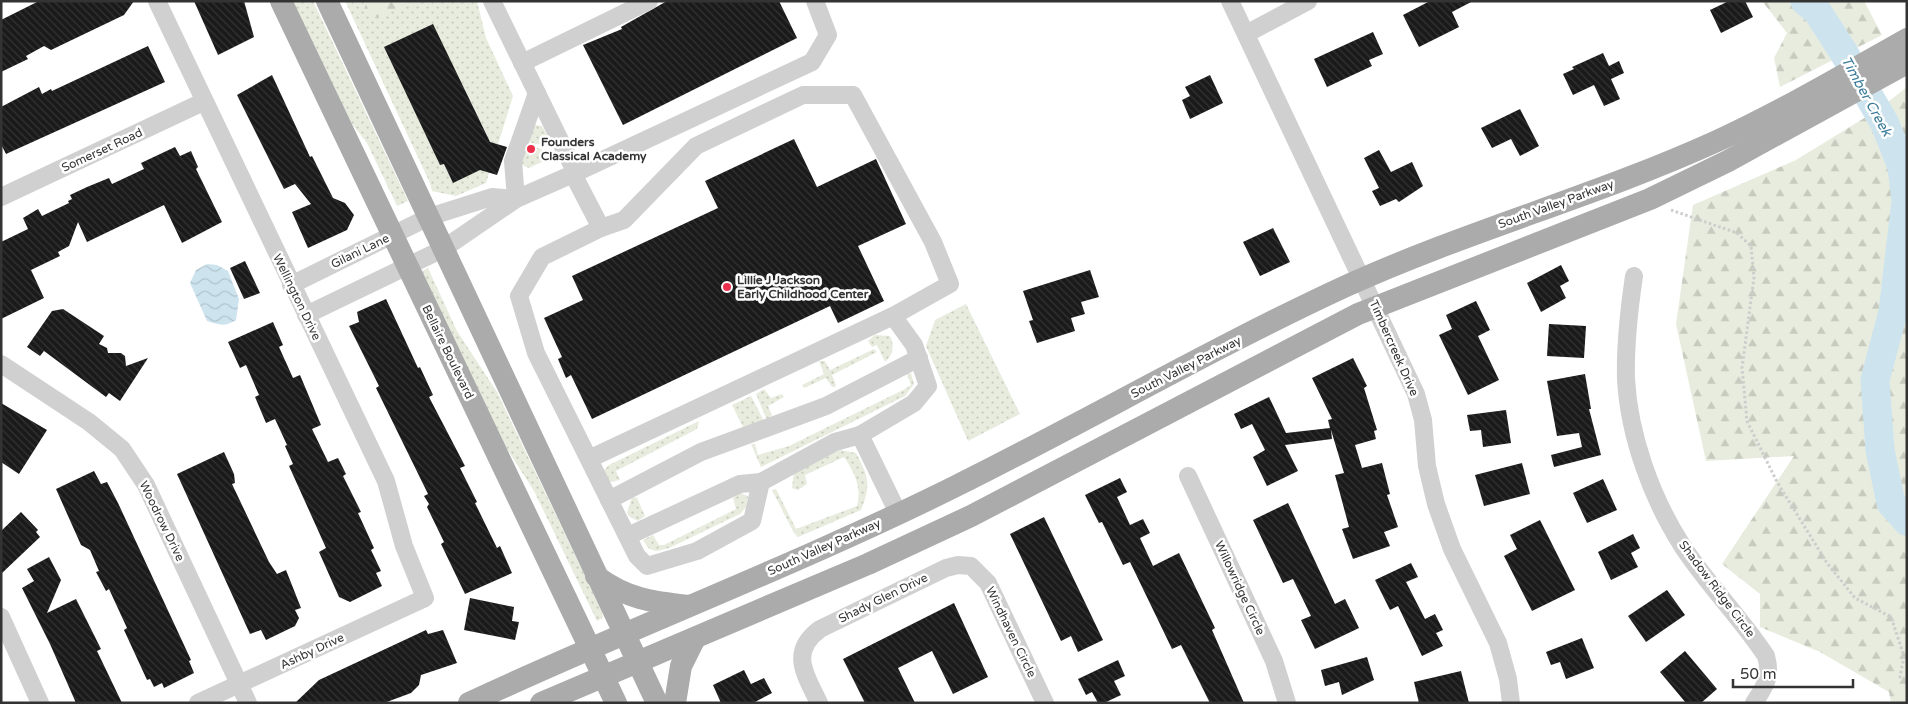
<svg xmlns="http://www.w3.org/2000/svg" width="1908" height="704" font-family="'Varela Round',sans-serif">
<defs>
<pattern id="grass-dots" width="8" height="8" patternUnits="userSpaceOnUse" patternTransform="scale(1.25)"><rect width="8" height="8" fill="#e7ecde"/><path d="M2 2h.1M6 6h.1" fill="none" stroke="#c7cbbf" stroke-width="1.8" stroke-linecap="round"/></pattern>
<pattern id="forest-firs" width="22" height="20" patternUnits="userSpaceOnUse" patternTransform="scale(1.25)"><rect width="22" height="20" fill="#e7ecde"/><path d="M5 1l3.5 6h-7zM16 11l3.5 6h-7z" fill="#c7cbbf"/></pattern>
<pattern id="water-waves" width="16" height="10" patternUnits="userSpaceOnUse" patternTransform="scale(1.25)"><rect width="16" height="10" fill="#cde4ef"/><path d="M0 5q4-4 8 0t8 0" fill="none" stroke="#b0c4cd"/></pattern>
<pattern id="building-back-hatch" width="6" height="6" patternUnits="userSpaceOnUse" patternTransform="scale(1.25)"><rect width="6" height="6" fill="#1a1a1a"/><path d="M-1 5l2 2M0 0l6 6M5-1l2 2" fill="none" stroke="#333"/></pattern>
</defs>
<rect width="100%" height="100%" fill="#fff"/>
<g fill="url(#grass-dots)">
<polygon points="288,1 313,1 408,201 397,206 367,143 343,112"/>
<polygon points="345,1 477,1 486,38 513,96 486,183 456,196 432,191 430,183"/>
<polygon points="534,125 542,126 547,135 548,146 531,143 528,138"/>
<polygon points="525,146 539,148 547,153 544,161 529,168 520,164"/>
<polygon points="428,268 457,331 497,392 601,609 603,618 597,621 534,491 495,430 420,272"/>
<polygon points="966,304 1020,414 968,441 926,346 935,320"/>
<path d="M 875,335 L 890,336 C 895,346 893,355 885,362 L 877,345 L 872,347 L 868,341 Z"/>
<polygon points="874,349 877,352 832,375 836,385 835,387 832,387 826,378 804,388 802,385 824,374 819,361 825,361 830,370"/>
<polygon points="911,373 914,384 905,396 761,467 751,444 755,444 758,455 789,446 905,389 911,385 907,374"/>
<polygon points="764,389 771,398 782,394 784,397 768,406 772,415 769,419 766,418 756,394"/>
<polygon points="751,396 764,421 743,427 732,405"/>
<polygon points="699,421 697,429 616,471 620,480 611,482 605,478 604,470 609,465"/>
<path d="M 840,450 L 856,453 C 869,477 871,485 861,510 L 798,537 L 794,533 L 772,490 L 776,489 L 796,529 L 857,506 C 862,488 855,473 844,457 L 805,475 L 807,484 L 798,490 L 792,488 L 794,471 Z"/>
<polygon points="740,493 748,496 746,507 740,514 669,548 657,551 649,549 643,540 653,535 659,545 664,545 736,509 733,498"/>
<polygon points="632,497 637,498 645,516 638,521 630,517 627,513"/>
</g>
<g fill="url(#forest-firs)">
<polygon points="367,1 419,1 373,19 364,10"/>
<polygon points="1762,1 1864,1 1882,35 1780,87 1774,58 1787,33"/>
<polygon points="1907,87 1907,703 1891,703 1889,692 1820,652 1760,627 1760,594 1722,564 1794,456 1706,461 1676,324 1693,205 1796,160 1879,109"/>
</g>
<path fill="url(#water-waves)" d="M 207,264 L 217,265 L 228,271 L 239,299 L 236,320 C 225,327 219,325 207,321 L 190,283 L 196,270 Z"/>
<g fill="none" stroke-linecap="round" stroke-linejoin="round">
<polyline stroke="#cde4ef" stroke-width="29" points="1805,1 1817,11 1844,53 1885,124 1902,167 1906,201 1893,312 1875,380 1880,450 1891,503 1907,521"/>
</g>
<g fill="url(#building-back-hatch)">
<polygon points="39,1 134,1 124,15 51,50 44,46 26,56 28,59 1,72 1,20"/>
<polygon points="194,1 244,1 254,37 218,55"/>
<polygon points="667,1 779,1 797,38 623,125 583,45 622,29 621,27"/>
<polygon points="1430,1 1473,1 1452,12 1459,27 1419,47 1403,15"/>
<polygon points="1729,1 1745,1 1753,17 1721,33 1710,10"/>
<polygon points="433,24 490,142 507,147 497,175 480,170 453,183 444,164 440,165 384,47"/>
<polygon points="1373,32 1383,54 1369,60 1372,66 1327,87 1314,59"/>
<polygon points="148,46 165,82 6,154 1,144 1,107 39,87 42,94 51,89 52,91"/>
<polygon points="1603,53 1609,66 1619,61 1624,73 1611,79 1620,99 1604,106 1594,85 1573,95 1563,74 1574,69 1572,67"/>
<polygon points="272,75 310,157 312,156 333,198 345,203 354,215 347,230 308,248 292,212 311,204 295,184 284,189 237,95"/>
<polygon points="1210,75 1223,103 1190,119 1182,100 1190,96 1185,87"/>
<polygon points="1520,109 1539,146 1520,156 1511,139 1492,148 1481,128"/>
<polygon points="794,139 817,187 876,159 906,224 858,246 884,301 838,323 830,306 592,419 571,375 566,378 558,359 562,357 544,318 583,300 572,276 718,208 705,181"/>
<polygon points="175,147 180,156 191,151 198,167 196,169 222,222 182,243 164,205 87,242 78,222 69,246 58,252 60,256 31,270 44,298 1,319 1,242 28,229 23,218 38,209 42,216 69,203 68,201 72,199 70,195 87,187 109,178 112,184 144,169 141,163"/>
<polygon points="1379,150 1391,172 1412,162 1423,186 1399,202 1396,199 1380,206 1372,191 1379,188 1364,158"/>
<polygon points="1273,228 1290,262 1260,276 1243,242"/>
<polygon points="245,261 260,293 244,299 230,268"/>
<polygon points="1561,265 1569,281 1560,286 1566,298 1541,312 1527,283"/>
<polygon points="1090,270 1099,297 1081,302 1085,314 1071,318 1075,331 1037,343 1029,321 1033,320 1023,291"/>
<polygon points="386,299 418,368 420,367 433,395 429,397 465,466 460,468 477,502 475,503 497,548 500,546 512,573 465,594 441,544 444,542 427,507 429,504 424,496 428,494 376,388 379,386 349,326 359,322 357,312"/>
<polygon points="1476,301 1490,330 1478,336 1499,380 1468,395 1439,335 1452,329 1446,315"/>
<polygon points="63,309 104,336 99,344 107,348 108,353 121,353 125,356 126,366 148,358 120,401 109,393 106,397 44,351 40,356 27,347 52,311"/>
<polygon points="273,322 283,345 279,347 293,378 300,375 321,425 312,429 328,462 338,458 346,474 343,476 361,512 358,513 374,548 371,550 381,571 376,573 382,586 350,602 339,597 319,552 326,548 289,466 293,464 285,446 287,445 275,419 266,423 255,397 259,395 246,365 240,368 228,342"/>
<polygon points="1549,324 1586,326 1584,358 1547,356"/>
<polygon points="1353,358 1367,386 1364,388 1377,430 1374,431 1376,439 1355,445 1362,468 1382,463 1390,494 1387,495 1398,527 1384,532 1390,546 1353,559 1342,529 1349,527 1335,475 1344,473 1331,430 1332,439 1285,445 1298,471 1267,486 1253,457 1265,450 1252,424 1241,429 1234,414 1269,397 1286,433 1330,428 1328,420 1332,419 1312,378"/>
<polygon points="1585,374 1591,409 1589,409 1601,455 1554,467 1551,455 1582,447 1579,433 1557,436 1547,381"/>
<polygon points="1,403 47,430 19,474 1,462"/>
<polygon points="1506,410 1511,443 1483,447 1481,430 1470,431 1467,415"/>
<polygon points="224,452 234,474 235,483 232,484 269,562 277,574 286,570 301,608 295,610 299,618 295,626 266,640 261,630 250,634 177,474"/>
<polygon points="1522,463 1530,494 1484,506 1475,475"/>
<polygon points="94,471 101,484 107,482 118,503 191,660 189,661 194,673 164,688 162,683 154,687 150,679 147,680 124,630 127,628 109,589 106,591 96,572 99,571 90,550 81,545 56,489"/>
<polygon points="1120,478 1127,492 1117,497 1130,525 1143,519 1150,533 1140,538 1153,566 1179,553 1215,628 1212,630 1244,703 1210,703 1181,645 1172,649 1130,562 1123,565 1102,522 1099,523 1085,495"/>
<polygon points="1603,479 1617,510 1587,523 1573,493"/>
<polygon points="1288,503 1335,604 1345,599 1359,628 1315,649 1301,620 1311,616 1293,579 1283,583 1253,520"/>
<polygon points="21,512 38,530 36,532 40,537 1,574 1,531"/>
<polygon points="1044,517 1103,640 1078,652 1071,636 1061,641 1010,534"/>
<polygon points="1540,520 1575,590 1532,611 1504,556 1517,549 1510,535"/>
<polygon points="1633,534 1640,548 1631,553 1638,567 1611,580 1598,552"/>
<polygon points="49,557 61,580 47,613 76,599 101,649 97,651 122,703 76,703 50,644 22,588 34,581 27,569"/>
<polygon points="1411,563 1418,577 1406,582 1425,619 1435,614 1443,630 1436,633 1443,646 1422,656 1398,606 1390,610 1375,580"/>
<polygon points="1667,590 1685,615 1646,642 1628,616"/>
<polygon points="470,598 514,607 512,621 519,622 515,640 464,630"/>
<polygon points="954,603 988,677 953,694 932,651 898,668 915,703 865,703 843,659"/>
<polygon points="426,630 428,634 443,630 457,663 421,675 419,685 411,693 384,703 295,703 319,680"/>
<polygon points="1582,638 1594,668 1566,679 1560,662 1551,665 1546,652"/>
<polygon points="1685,651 1717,689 1701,703 1686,703 1660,672"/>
<polygon points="1367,657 1374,680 1342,695 1339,682 1325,686 1321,670"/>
<polygon points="1118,660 1125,676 1114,681 1121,695 1104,703 1098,703 1092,692 1086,695 1078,679"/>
<polygon points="744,670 751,684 764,678 772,693 753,703 721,703 713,685"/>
<polygon points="1461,671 1469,703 1419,703 1414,682"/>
</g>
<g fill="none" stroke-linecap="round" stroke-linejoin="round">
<polyline stroke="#cdcdcd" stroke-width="3" stroke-dasharray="2.5 2.5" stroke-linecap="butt" points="1671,210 1737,233 1751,246 1754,277 1742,368 1747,421 1777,482 1827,563 1855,598 1891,617 1904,656 1900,677 1907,682"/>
<g stroke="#d0d0d0" stroke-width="18">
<polyline points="157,1 386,481 404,546 425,598 198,703"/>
<polyline points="1230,1 1416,394 1423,420 1427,466 1436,504 1452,549 1498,643 1508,679 1511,703"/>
<polyline points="1246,34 1308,1"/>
<polyline points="522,63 649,1"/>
<polyline points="1,197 203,102"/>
<polyline points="516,199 513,161 537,93"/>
<polyline points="601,228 573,174 812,62 828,35 815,1"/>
<path d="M 1634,276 C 1629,310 1625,344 1626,379 C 1629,436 1652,499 1683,547 C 1708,585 1741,618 1766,656 C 1772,677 1765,686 1754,703"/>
<polyline points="291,285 429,217 492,197 516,199"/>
<polyline points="306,315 443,249 516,199 573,174 573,167 492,1"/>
<polyline points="1,364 89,422 122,449 146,485 248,703"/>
<polyline points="860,435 914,403 928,386 914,345 893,316"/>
<polyline points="589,459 893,316 950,284 933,242 853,95 803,95 696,146 624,220 601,228 542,257 519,296 536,353 637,556 647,566 697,551 752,521 761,482 835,442 860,435 898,513"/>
<polyline points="1188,476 1274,661 1287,703"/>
<polyline points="609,500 701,452 826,406 919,358"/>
<polyline points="628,536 740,484 761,482"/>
<polyline points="1,617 40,703"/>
<path d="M 819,703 C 805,674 789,652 820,629 L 946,568 L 958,565 L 971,566 L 988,583 L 1045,703"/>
</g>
<g stroke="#ababab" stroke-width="22">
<polyline points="281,1 616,703"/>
<polyline points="327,1 657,703"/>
<path d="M 596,576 C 627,599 652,602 689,606"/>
<path d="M 469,703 C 630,628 797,565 956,486 C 1087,421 1214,347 1346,286 C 1467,231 1596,196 1717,141 C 1782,111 1845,74 1907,39"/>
<polyline points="541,703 868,564 971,516 1358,314 1650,199 1728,161 1907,63"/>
<polyline points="675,703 681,666 695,638"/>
</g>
</g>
<g fill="#ed314c" stroke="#fff" stroke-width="2">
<circle cx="531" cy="149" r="5"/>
<circle cx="727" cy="287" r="5"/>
</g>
<g text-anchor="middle" stroke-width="5" stroke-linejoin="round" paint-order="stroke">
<g font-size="12" font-weight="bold" fill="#333" stroke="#fff" text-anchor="start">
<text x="541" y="146">Founders<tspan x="541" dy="14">Classical Academy</tspan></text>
<text x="737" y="284">Lillie J Jackson<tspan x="737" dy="14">Early Childhood Center</tspan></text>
</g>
<g font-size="12" fill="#333" stroke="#fff">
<text transform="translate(102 150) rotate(-25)" y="4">Somerset Road</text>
<text transform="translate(1556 204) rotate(-20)" y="4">South Valley Parkway</text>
<text transform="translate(360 251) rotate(-26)" y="4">Gilani Lane</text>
<text transform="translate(297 297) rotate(64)" y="4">Wellington Drive</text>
<text transform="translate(1394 348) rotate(66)" y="4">Timbercreek Drive</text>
<text transform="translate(448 352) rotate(64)" y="4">Bellaire Boulevard</text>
<text transform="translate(1186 367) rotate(-27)" y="4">South Valley Parkway</text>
<text transform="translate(162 521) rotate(64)" y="4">Woodrow Drive</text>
<text transform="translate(824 547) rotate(-24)" y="4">South Valley Parkway</text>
<text transform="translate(1240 588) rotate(65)" y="4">Willowridge Circle</text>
<text transform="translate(1717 589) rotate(53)" y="4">Shadow Ridge Circle</text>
<text transform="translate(883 598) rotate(-26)" y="4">Shady Glen Drive</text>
<text transform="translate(1011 632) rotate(64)" y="4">Windhaven Circle</text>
<text transform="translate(312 651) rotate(-25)" y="4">Ashby Drive</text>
</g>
<g font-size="14" font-style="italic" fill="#3b7c9a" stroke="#fff">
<text transform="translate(1867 96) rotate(61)" y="5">Timber Creek</text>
</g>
</g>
<rect width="1908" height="704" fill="none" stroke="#333333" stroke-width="5"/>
<path d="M1733 679v8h120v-8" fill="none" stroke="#333333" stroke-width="2.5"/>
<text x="1740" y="679" font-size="15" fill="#333333" stroke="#ffffff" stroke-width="4" paint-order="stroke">50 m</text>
</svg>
